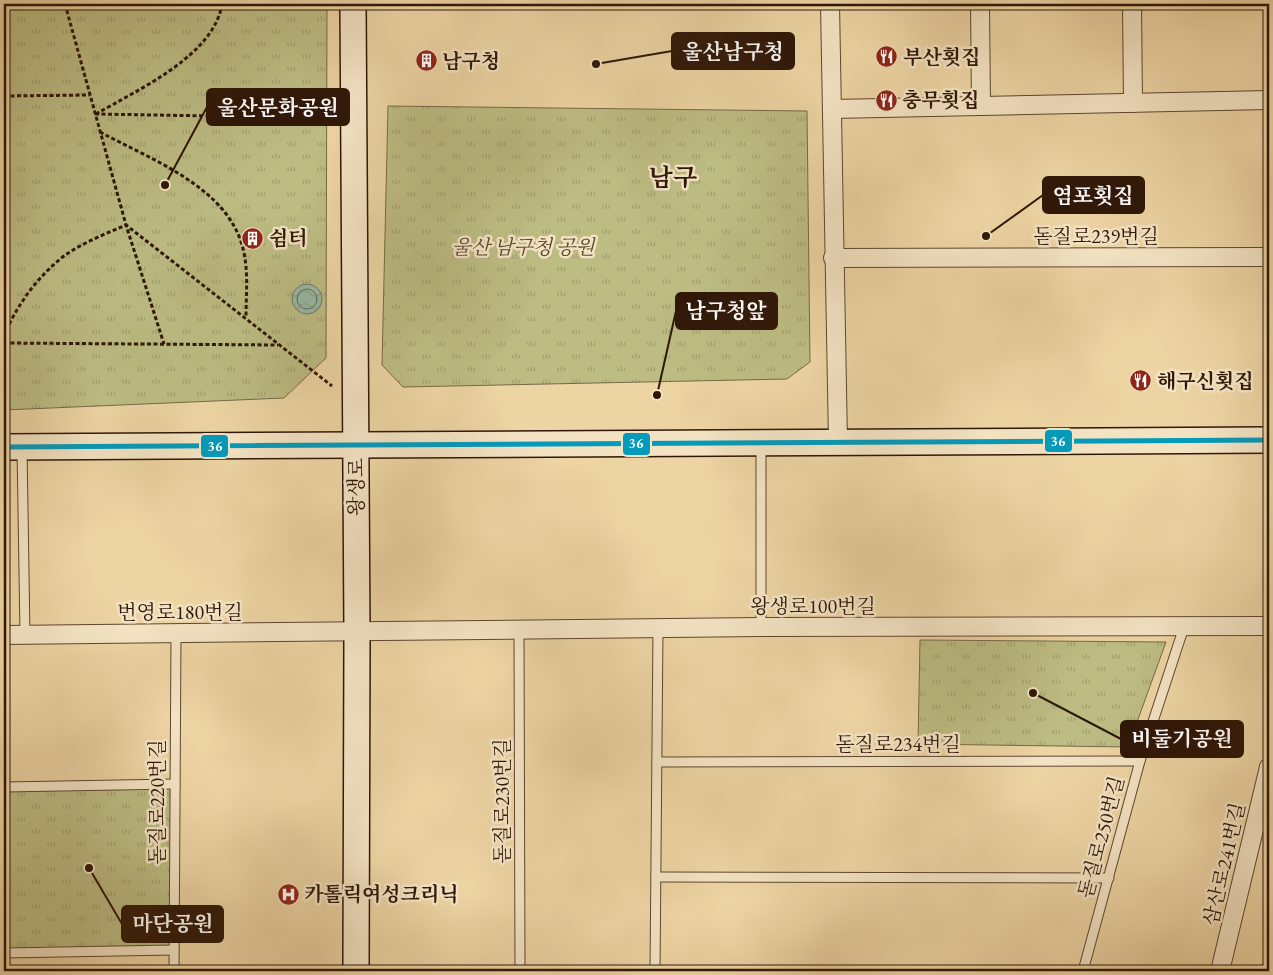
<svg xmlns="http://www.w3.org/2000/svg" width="1273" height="975" font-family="'EB Garamond','Noto Serif KR',serif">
<defs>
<pattern id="park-tufts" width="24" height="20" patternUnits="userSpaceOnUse" patternTransform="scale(1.25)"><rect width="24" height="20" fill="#bcbc83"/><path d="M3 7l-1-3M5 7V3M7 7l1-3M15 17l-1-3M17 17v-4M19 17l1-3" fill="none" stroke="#a2a170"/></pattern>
<pattern id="water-waves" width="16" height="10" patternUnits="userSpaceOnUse" patternTransform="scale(1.25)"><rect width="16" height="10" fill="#99b8a5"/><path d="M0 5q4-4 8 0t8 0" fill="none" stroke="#849d8d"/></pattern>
</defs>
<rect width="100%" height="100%" fill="#edd4a3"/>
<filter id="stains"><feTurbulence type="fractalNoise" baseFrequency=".004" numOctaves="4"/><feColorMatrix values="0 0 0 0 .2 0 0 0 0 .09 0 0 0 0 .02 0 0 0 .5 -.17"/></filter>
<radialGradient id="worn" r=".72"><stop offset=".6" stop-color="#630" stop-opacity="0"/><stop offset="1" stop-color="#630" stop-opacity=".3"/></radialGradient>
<g fill="url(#park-tufts)" stroke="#766a46">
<polygon points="4,4 327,4 326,358 284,398 4,410"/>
<polygon points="388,106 807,111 810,362 787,379 403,387 382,365"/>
<polygon points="920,640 1166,642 1128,747 918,744"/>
<polygon points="175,784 174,950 4,953 4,787"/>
</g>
<polygon fill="#bcbc83" stroke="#766a46" points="1269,942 1269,971 1261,971"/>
<circle fill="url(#water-waves)" stroke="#6f7866" cx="307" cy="299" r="15"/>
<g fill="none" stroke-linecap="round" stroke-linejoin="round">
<circle stroke="#646856" stroke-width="1" cx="307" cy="299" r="10"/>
<defs>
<g id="service">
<polyline points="761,445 761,627"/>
<polyline points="22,447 25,635"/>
<polyline points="519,630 520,971"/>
<polyline points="657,762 1140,761"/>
<polyline points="4,787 175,784"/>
<polyline points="656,877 1109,878"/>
<polyline points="4,953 174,950"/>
<polyline points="174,971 176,634"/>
<polyline points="655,971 658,629"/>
<polyline points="1083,971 1140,761 1184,627"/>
</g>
<g id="minor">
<polyline points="830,4 838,442"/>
<polyline points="980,4 981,106"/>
<polyline points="1132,4 1133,103"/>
<polyline points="832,109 1269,100"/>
<polyline points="833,258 1269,257"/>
<polyline points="4,635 761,627 1269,626"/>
<polyline points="1220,971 1269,767"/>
</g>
<g id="secondary">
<polyline points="353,4 357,632 356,971"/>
<polyline points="4,447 1269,440"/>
</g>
</defs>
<use href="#service" stroke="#5e462f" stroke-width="11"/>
<use href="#minor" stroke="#5e462f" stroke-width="20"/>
<use href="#secondary" stroke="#2f1708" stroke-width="28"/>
<g stroke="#2f1708" stroke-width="3" stroke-dasharray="4 2.5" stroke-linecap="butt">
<polyline points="65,4 126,225 164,344"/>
<polyline points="4,96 90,95"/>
<polyline points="95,114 332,118"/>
<path d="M 96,114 C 137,90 214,56 222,4"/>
<path d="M 100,132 C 150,159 225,186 242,245 C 249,268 246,294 246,318"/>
<path d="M 4,336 C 16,306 38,276 64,256 C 82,243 105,234 126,225 L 332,386"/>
<polyline points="4,343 278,345"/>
</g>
<use href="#service" stroke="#f3e3c3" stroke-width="9"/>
<use href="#minor" stroke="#f3e3c3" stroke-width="18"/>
<use href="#secondary" stroke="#f3e3c3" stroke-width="25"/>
<defs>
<polyline id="bus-1" points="4,447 1269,440"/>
</defs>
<use href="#bus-1" stroke="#f3e3c3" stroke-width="9"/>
<use href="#bus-1" stroke="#059aba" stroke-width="5"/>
</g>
<defs>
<symbol id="restaurant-disc" viewBox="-11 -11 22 22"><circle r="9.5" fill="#8f2418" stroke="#f3e3c3"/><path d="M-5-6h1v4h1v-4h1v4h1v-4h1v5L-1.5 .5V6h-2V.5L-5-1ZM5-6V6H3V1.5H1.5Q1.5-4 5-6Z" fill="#fff"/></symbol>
<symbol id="building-disc" viewBox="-11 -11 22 22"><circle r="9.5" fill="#8f2418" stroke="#f3e3c3"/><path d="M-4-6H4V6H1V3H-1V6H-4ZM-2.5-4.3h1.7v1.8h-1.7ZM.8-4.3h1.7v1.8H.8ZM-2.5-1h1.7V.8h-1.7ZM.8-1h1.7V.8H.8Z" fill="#fff"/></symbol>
<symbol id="hospital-disc" viewBox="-11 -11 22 22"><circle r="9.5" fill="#8f2418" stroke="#f3e3c3"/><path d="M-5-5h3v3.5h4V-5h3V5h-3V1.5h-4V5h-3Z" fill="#fff"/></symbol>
</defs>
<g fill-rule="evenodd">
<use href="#restaurant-disc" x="874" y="44" width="25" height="25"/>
<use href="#building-disc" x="414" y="48" width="25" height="25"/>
<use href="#restaurant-disc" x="874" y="88" width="25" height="25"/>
<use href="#building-disc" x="240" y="226" width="25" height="25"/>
<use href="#restaurant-disc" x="1128" y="368" width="25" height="25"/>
<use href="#hospital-disc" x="276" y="882" width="25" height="25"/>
</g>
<g text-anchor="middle" stroke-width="5" stroke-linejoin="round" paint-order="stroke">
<g font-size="20" font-weight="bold" fill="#2f1708" stroke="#f3e3c3" text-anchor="start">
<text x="903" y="64">부산횟집</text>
<text x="442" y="68">남구청</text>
<text x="902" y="107">충무횟집</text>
<text x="269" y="245">쉼터</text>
<text x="1157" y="388">해구신횟집</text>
<text x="304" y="901">카톨릭여성크리닉</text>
</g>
<g font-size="20" fill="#2f1708" stroke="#f3e3c3">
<text x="1096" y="243">돋질로239번길</text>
<text transform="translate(356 487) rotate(-90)" y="7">왕생로</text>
<text x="813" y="613">왕생로100번길</text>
<text x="180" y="619">번영로180번길</text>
<text x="898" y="751">돋질로234번길</text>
<text transform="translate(502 801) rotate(-90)" y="7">돋질로230번길</text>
<text transform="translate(157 802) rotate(-90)" y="7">돋질로220번길</text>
<text transform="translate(1101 837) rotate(-75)" y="7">돋질로250번길</text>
<text transform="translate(1224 864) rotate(-77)" y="7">삼산로241번길</text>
</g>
<g font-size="20" font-style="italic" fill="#59492d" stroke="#f3e3c3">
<text x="523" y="254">울산 남구청 공원</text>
</g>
<g font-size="25" font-weight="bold" fill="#2f1708" stroke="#f3e3c3">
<text x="673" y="186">남구</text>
</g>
</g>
<path fill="none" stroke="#2f1708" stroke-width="2" d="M596 64L672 51M165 185L207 107M986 236L1043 195M657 395L676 311M1033 693L1121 739M89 868L122 924"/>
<g fill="#2f1708" stroke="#f3e3c3" stroke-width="2">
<circle cx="596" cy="64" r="5"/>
<circle cx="165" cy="185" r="5"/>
<circle cx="986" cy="236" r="5"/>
<circle cx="657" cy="395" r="5"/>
<circle cx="1033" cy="693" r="5"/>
<circle cx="89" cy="868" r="5"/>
</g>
<g fill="#2f1708" stroke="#2f1708" stroke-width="2">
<rect x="672" y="33" width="122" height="36" rx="5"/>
<rect x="207" y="89" width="142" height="36" rx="5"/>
<rect x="1043" y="177" width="101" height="36" rx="5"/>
<rect x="676" y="293" width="101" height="36" rx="5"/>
<rect x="1121" y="721" width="122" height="36" rx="5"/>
<rect x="122" y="906" width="101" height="36" rx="5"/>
</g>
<g font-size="21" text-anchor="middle" font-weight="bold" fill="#fff">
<text x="733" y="59">울산남구청</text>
<text x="278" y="115">울산문화공원</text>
<text x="1093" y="203">염포횟집</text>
<text x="726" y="318">남구청앞</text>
<text x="1182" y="746">비둘기공원</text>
<text x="173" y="931">마단공원</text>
</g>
<g stroke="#f3e3c3" stroke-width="2">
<rect x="1044" y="429" width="29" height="24" rx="5" fill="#059aba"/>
<rect x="622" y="432" width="29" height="24" rx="5" fill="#059aba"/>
<rect x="200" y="434" width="29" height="24" rx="5" fill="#059aba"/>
</g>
<g font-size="14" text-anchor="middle" font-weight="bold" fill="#fff">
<text x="1058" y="446">36</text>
<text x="636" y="448">36</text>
<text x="215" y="451">36</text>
</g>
<rect width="1273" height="975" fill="none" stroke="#edd4a3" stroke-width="20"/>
<rect x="5" y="5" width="1263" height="965" fill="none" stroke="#2f1708" stroke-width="2.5"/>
<rect x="10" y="10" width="1253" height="955" fill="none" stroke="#2f1708"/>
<rect width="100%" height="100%" filter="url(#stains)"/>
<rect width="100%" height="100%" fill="url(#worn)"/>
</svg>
